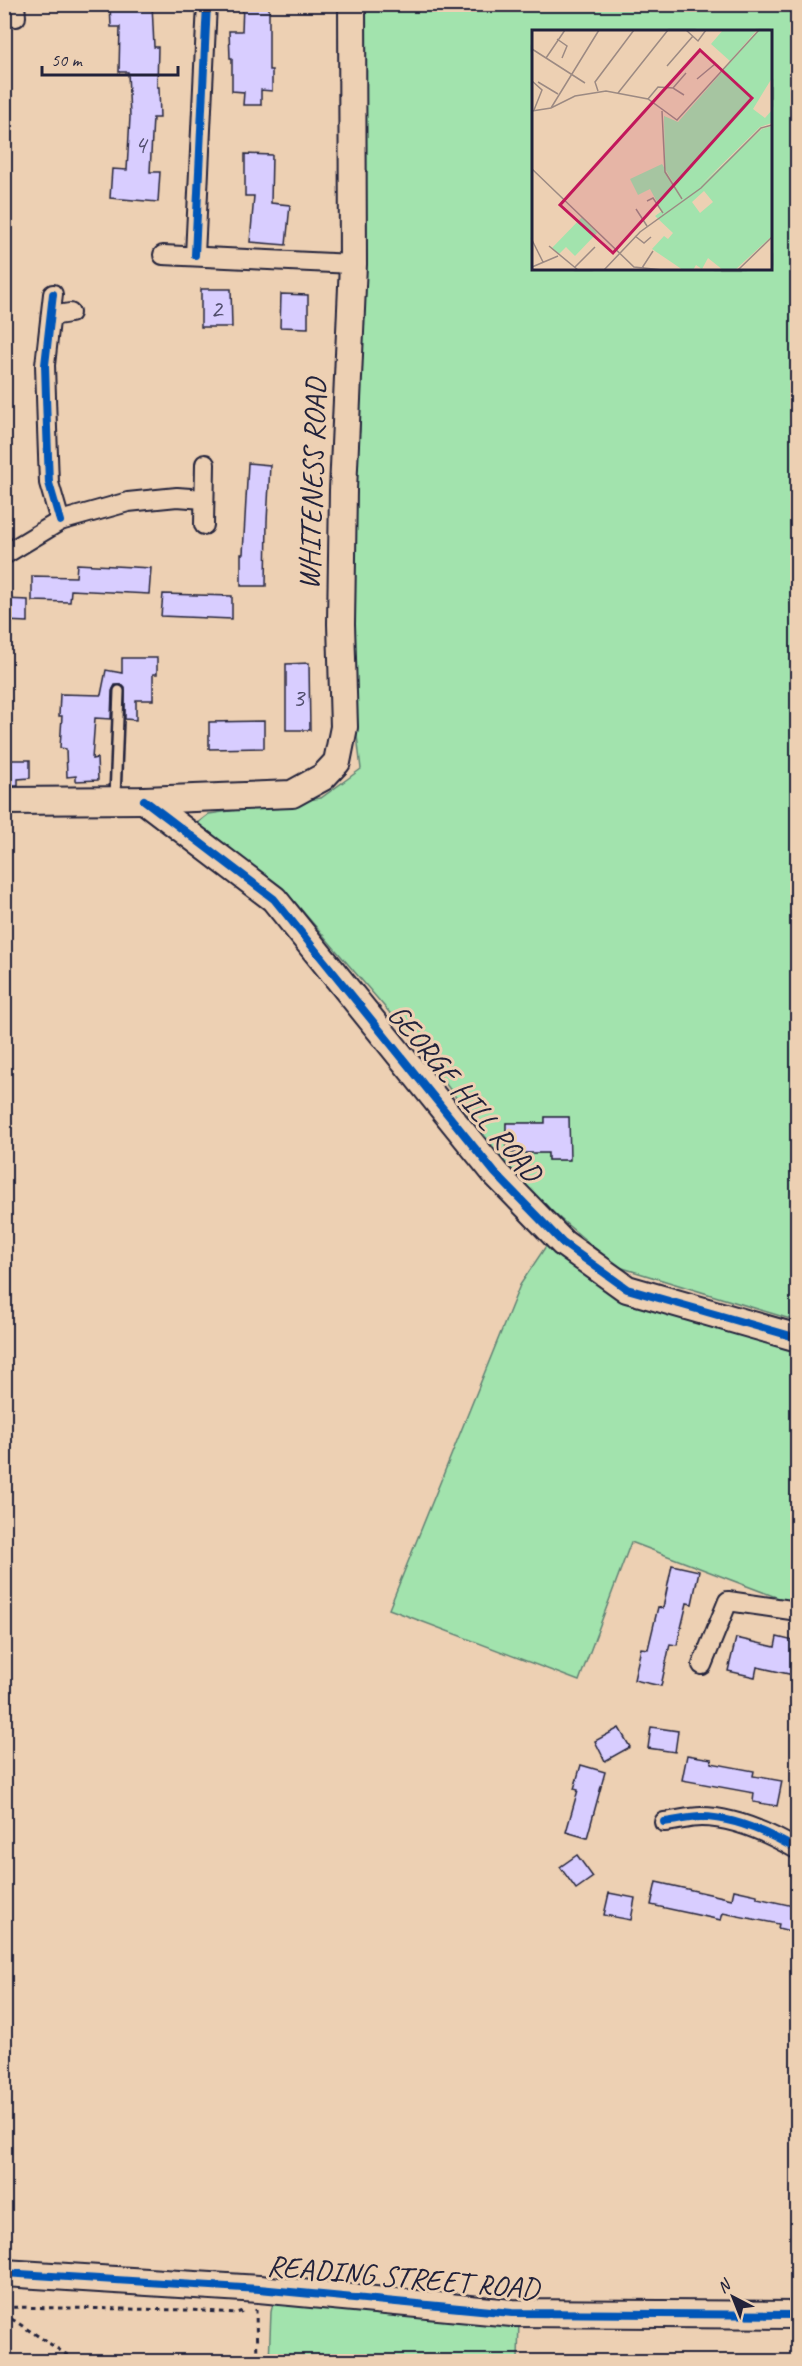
<svg xmlns="http://www.w3.org/2000/svg" width="802" height="2366" font-family="Caveat,sans-serif">
<rect width="100%" height="100%" fill="#edd0b3"/>
<filter id="ink" filterUnits="userSpaceOnUse"><feTurbulence type="fractalNoise" baseFrequency=".0167" numOctaves="2"/><feDisplacementMap in="SourceGraphic" scale="12" xChannelSelector="R" yChannelSelector="G"/><feConvolveMatrix kernelMatrix="1 2 1 2 8 2 1 2 1" color-interpolation-filters="sRGB"/></filter>
<g filter="url(#ink)">
<g fill="#a2e3ad" stroke="#628274" stroke-width="1.5" fill-rule="evenodd">
<path d="M 356,5 L 797,5 L 797,1321 L 616,1266 L 523,1187 L 413,1040 L 287,893 L 196,824 L 209,814 L 321,798 L 361,769 L 346,643 L 347,492 L 360,431 L 360,286 ZM 534,32 L 770,32 L 770,268 L 534,268 ZM 545,1117 L 569,1117 L 569,1160 L 548,1160 L 548,1153 L 506,1153 L 506,1123 L 545,1123 Z"/>
<polygon points="546,1246 631,1299 797,1346 797,1605 631,1542 579,1681 389,1609 520,1285"/>
<polygon points="274,2298 519,2319 518,2361 269,2362 271,2312"/>
</g>
<g fill="#d8cdff" stroke="#22223b" stroke-width="1.5">
<polygon points="110,4 152,4 154,47 158,47 157,87 159,87 160,118 153,118 150,172 160,172 158,202 110,198 112,169 127,170 130,117 128,72 119,72 120,27 111,27"/>
<polygon points="243,4 269,4 269,70 272,70 272,91 261,90 261,105 243,105 244,92 232,91 232,58 230,58 229,31 242,31"/>
<polygon points="245,154 272,155 271,203 290,205 286,245 250,242 254,196 245,196"/>
<polygon points="201,289 231,289 232,327 201,327"/>
<polygon points="281,294 308,295 308,328 280,327"/>
<polygon points="248,463 270,465 267,521 266,586 241,586 241,554 243,554"/>
<polygon points="77,564 151,568 149,594 71,590 70,602 32,601 32,576 76,577"/>
<polygon points="163,594 232,596 232,619 161,616"/>
<polygon points="4,599 28,600 28,622 4,621"/>
<polygon points="122,658 157,658 157,674 153,674 153,700 136,700 136,720 125,719 125,688 122,685 115,685 112,691 111,719 95,718 92,759 97,758 98,780 76,781 76,776 67,777 66,749 60,748 62,716 59,716 60,694 101,695 106,670 122,673"/>
<polygon points="309,663 310,730 286,730 286,664"/>
<polygon points="264,721 264,748 209,749 209,722"/>
<polygon points="11,760 30,760 30,778 18,779 18,786 4,786 4,764 11,764"/>
<polygon points="545,1117 569,1117 570,1160 548,1160 548,1153 506,1153 506,1123 545,1123"/>
<polygon points="672,1565 699,1571 692,1604 687,1603 677,1645 670,1644 661,1686 634,1680 641,1648 648,1649 658,1607 663,1608"/>
<polygon points="777,1637 798,1642 798,1676 757,1667 755,1677 728,1671 736,1638 775,1647"/>
<polygon points="651,1727 678,1731 675,1752 648,1748"/>
<polygon points="619,1728 630,1747 605,1761 595,1741"/>
<polygon points="687,1755 712,1759 711,1763 754,1771 753,1776 782,1781 777,1806 753,1802 754,1793 682,1780"/>
<polygon points="581,1765 605,1772 587,1838 566,1832 578,1790 574,1789"/>
<polygon points="577,1855 593,1877 576,1889 560,1867"/>
<polygon points="656,1882 732,1899 734,1890 757,1895 757,1898 798,1907 798,1933 778,1928 779,1924 723,1913 721,1920 651,1905"/>
<polygon points="609,1893 635,1898 631,1920 604,1915"/>
</g>
<g fill="none" stroke-linecap="round" stroke-linejoin="round">
<defs>
<polyline id="lane" points="115,798 119,691"/>
<g id="street">
<polyline points="15,4 16,17"/>
<polyline points="163,255 353,264"/>
<polyline points="195,255 207,4"/>
<polyline points="53,294 45,365 47,428 49,483 60,521"/>
<polyline points="51,316 70,313"/>
<polyline points="204,525 205,464"/>
<polyline points="4,555 60,521 128,502 177,497 204,499"/>
<polyline points="702,1665 728,1601 798,1611"/>
<path d="M 664,1822 C 676,1821 689,1817 701,1817 C 735,1817 769,1833 798,1850"/>
</g>
<g id="secondary">
<polyline points="144,800 274,899 495,1173 563,1243 627,1289 798,1338"/>
<polyline points="4,801 144,800 292,794 323,777 337,762 344,727 341,624 343,490 353,264 352,4"/>
<polyline points="4,2273 259,2289 512,2313 798,2315"/>
</g>
</defs>
<use href="#lane" stroke="#22223b" stroke-width="14"/>
<use href="#street" stroke="#22223b" stroke-width="22"/>
<use href="#secondary" stroke="#22223b" stroke-width="30"/>
<g stroke="#22223b" stroke-width="3" stroke-dasharray="4.5 4.5" stroke-linecap="butt">
<polyline points="4,2307 188,2310 236,2313 243,2311"/>
<polyline points="256,2309 257,2362"/>
<polyline points="4,2314 78,2362"/>
</g>
<use href="#lane" stroke="#edd0b3" stroke-width="9"/>
<use href="#street" stroke="#edd0b3" stroke-width="18"/>
<use href="#secondary" stroke="#edd0b3" stroke-width="26"/>
<defs>
<g id="cycleway">
<polyline points="195,255 207,4"/>
<polyline points="53,294 45,365 47,428 49,483 60,521"/>
<polyline points="144,800 274,899 495,1173 563,1243 627,1289 798,1338"/>
<path d="M 664,1822 C 676,1821 689,1817 701,1817 C 735,1817 769,1833 798,1850"/>
<polyline points="4,2273 259,2289 512,2313 798,2315"/>
</g>
</defs>
<use href="#cycleway" stroke="#edd0b3" stroke-width="11"/>
<use href="#cycleway" stroke="#0057b8" stroke-width="8"/>
</g>
</g>
<g text-anchor="middle" stroke-width="6" stroke-linejoin="round" paint-order="stroke">
<g font-size="27" fill="#504d6c">
<text x="140" y="153">4</text>
<text x="216" y="317">2</text>
<text x="298" y="706">3</text>
</g>
<g font-size="30" fill="#22223b" stroke="#edd0b3">
<text transform="translate(312 484) rotate(-88)" y="10">WHITENESS ROAD</text>
<text transform="translate(465 1093) rotate(50)" y="10">GEORGE HILL ROAD</text>
<text transform="translate(403 2277) rotate(5)" y="10">READING STREET ROAD</text>
</g>
</g>
<g transform="translate(532 30)">
<rect width="240" height="240" fill="#edd0b3"/>
<path d="M 191,0 L 225,0 L 198,31 L 179,14 ZM 227,0 L 240,0 L 240,48 L 221,79 L 233,88 L 240,80 L 240,93 L 228,97 L 168,156 L 230,99 L 240,96 L 240,206 L 203,240 L 191,240 L 176,228 L 170,239 L 164,235 L 161,240 L 151,240 L 120,219 L 132,206 L 136,209 L 141,203 L 123,186 L 130,181 L 118,159 L 106,165 L 98,149 L 130,134 L 145,159 L 133,140 L 132,86 L 146,92 ZM 172,161 L 181,172 L 168,183 L 160,172 ZM 50,187 L 65,203 L 43,226 L 34,217 L 27,224 L 20,218 Z" fill="#a2e3ad" fill-rule="evenodd"/>
<path fill="none" stroke="#9c8a83" stroke-width="1.5" d="M 154,0 L 166,11 L 174,0M 25,9 L 35,16 L 30,28M 0,19 L 53,53M 14,28 L 33,0M 135,36 L 161,6M 165,49 L 183,34M 0,51 L 10,60 L 2,80M 6,52 L 26,64M 141,58 L 154,43M 66,61 L 63,52 L 102,0M 86,63 L 136,0M 116,69 L 126,57 L 141,58 L 152,65M 19,78 L 67,0M 0,81 L 19,78 L 43,66 L 74,61 L 116,69 L 145,90 L 227,0M 130,81 L 133,142 L 150,169M 0,139 L 102,237 L 131,240M 115,171 L 121,168 L 131,183M 104,179 L 115,196M 103,206 L 112,213 L 119,207M 0,210 L 11,232M 17,216 L 46,240M 0,237 L 26,226M 43,237 L 63,217M 110,238 L 121,221M 72,240 L 108,202 L 169,158 L 229,98 L 240,95M 206,240 L 240,207"/>
<path fill="#c2185b" fill-opacity="0.15" stroke="#c2185b" stroke-width="3" d="M 168,20 L 220,68 L 81,223 L 28,175 Z"/>
<rect width="240" height="240" fill="none" stroke="#22223b" stroke-width="3"/>
</g>
<rect width="802" height="2366" fill="none" stroke="#edd0b3" stroke-width="24"/>
<rect x="12" y="12" width="778" height="2342" fill="none" stroke="#22223b" stroke-width="2" filter="url(#ink)"/>
<g transform="translate(733 2297) rotate(318)" stroke="#edd0b3" stroke-width="4.5" paint-order="stroke">
<path d="M0-4.5L10 22L0 15L-10 22Z" fill="#22223b"/>
<text y="-9" font-size="16" font-weight="bold" text-anchor="middle" fill="#22223b">N</text>
</g>
<path d="M42 66v9h136v-9" fill="none" stroke="#22223b" stroke-width="3"/>
<text x="51" y="66" font-size="18" fill="#22223b" stroke="#edd0b3" stroke-width="4.5" paint-order="stroke">50 m</text>
</svg>
